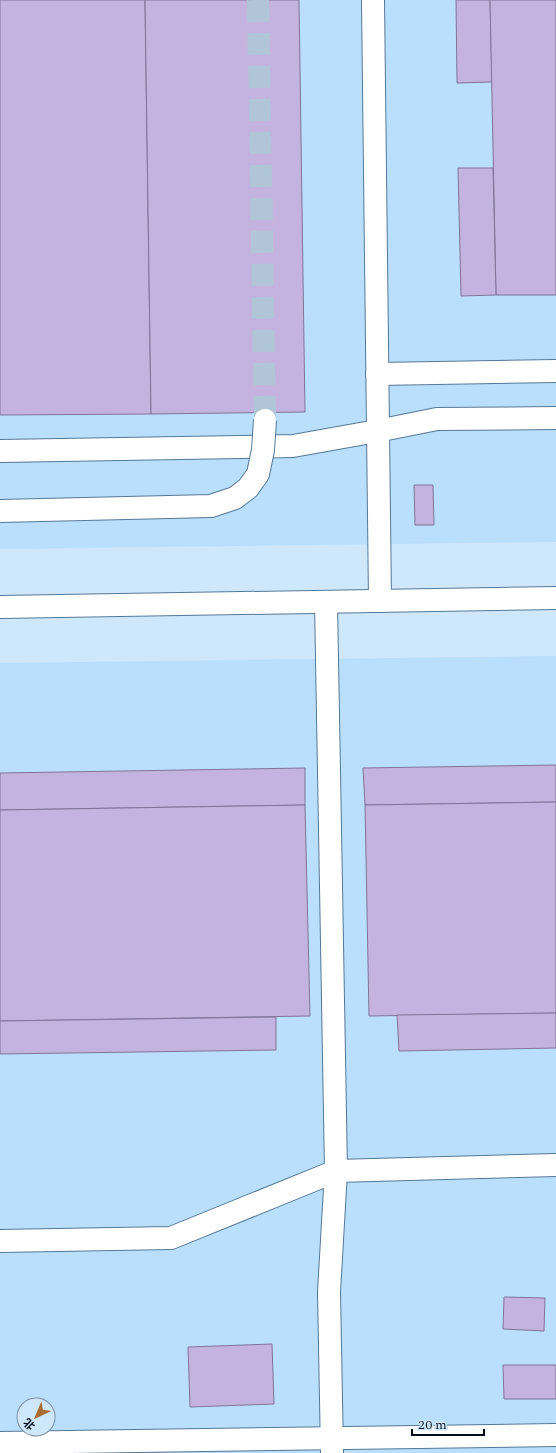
<svg xmlns="http://www.w3.org/2000/svg" width="556" height="1453" font-family="'IBM Plex Serif','Noto Sans SC',serif">
<rect width="100%" height="100%" fill="#cfe7fa"/>
<g fill="#b9dffd" fill-rule="evenodd">
<polygon points="0,0 556,0 556,542 0,549"/>
<path d="M 556,656 L 556,1453 L 0,1453 L 0,663 ZM 24,1405 L 48,1405 L 48,1429 L 24,1429 Z"/>
</g>
<g fill="#c3b3de" stroke="#82739a">
<polygon points="0,0 145,0 151,414 0,415"/>
<polygon points="145,0 299,0 305,412 151,414"/>
<polygon points="456,0 490,0 492,82 457,83"/>
<polygon points="490,0 556,0 556,295 496,295"/>
<polygon points="458,168 493,168 496,295 461,296"/>
<polygon points="414,485 433,485 434,525 415,525"/>
<polygon points="556,765 556,802 365,805 363,768"/>
<polygon points="305,768 305,805 0,810 0,773"/>
<polygon points="556,802 556,1013 369,1016 365,805"/>
<polygon points="305,805 310,1016 0,1021 0,810"/>
<polygon points="556,1013 556,1048 399,1051 397,1015"/>
<polygon points="276,1017 276,1050 0,1054 0,1021"/>
<polygon points="504,1297 545,1298 544,1331 503,1329"/>
<polygon points="272,1344 274,1404 190,1407 188,1347"/>
<polygon points="503,1365 556,1365 556,1399 504,1399"/>
</g>
<g fill="none" stroke-linecap="round" stroke-linejoin="round">
<polyline stroke="#b0c6d8" stroke-width="22" stroke-dasharray="22 11" stroke-linecap="butt" points="258,0 265,420"/>
<defs>
<g id="minor">
<polyline points="373,0 380,601"/>
<polyline points="377,374 556,371"/>
<polyline points="0,451 293,446 377,431 437,419 556,418"/>
<polyline points="326,602 336,1171 329,1292 332,1453"/>
<polyline points="0,607 556,598"/>
<polyline points="0,1241 171,1238 336,1171 556,1165"/>
<polyline points="0,1443 556,1435"/>
</g>
</defs>
<use href="#minor" stroke="#547996" stroke-width="24"/>
<use href="#minor" stroke="#fff" stroke-width="22"/>
<defs>
<polyline id="minor-bridge" points="0,511 211,506 235,498 248,488 258,474 263,450 265,420"/>
</defs>
<use href="#minor-bridge" stroke="#547996" stroke-width="24" stroke-linecap="butt"/>
<use href="#minor-bridge" stroke="#fff" stroke-width="22"/>
</g>
<g transform="translate(36 1417) rotate(224)"><circle r="19" fill="#cfe7fa" stroke="#7d909f"/>
<path d="M0-3L7 15L0 10L-7 15Z" fill="#aa6c31"/>
<text y="-6" font-size="11" font-weight="bold" text-anchor="middle" fill="#010d17">北</text>
</g>
<path d="M412 1429v6h72v-6" fill="none" stroke="#010d17" stroke-width="2"/>
<text x="418" y="1429" font-size="12" fill="#010d17" stroke="#cfe7fa" stroke-width="3" paint-order="stroke">20 m</text>
</svg>
